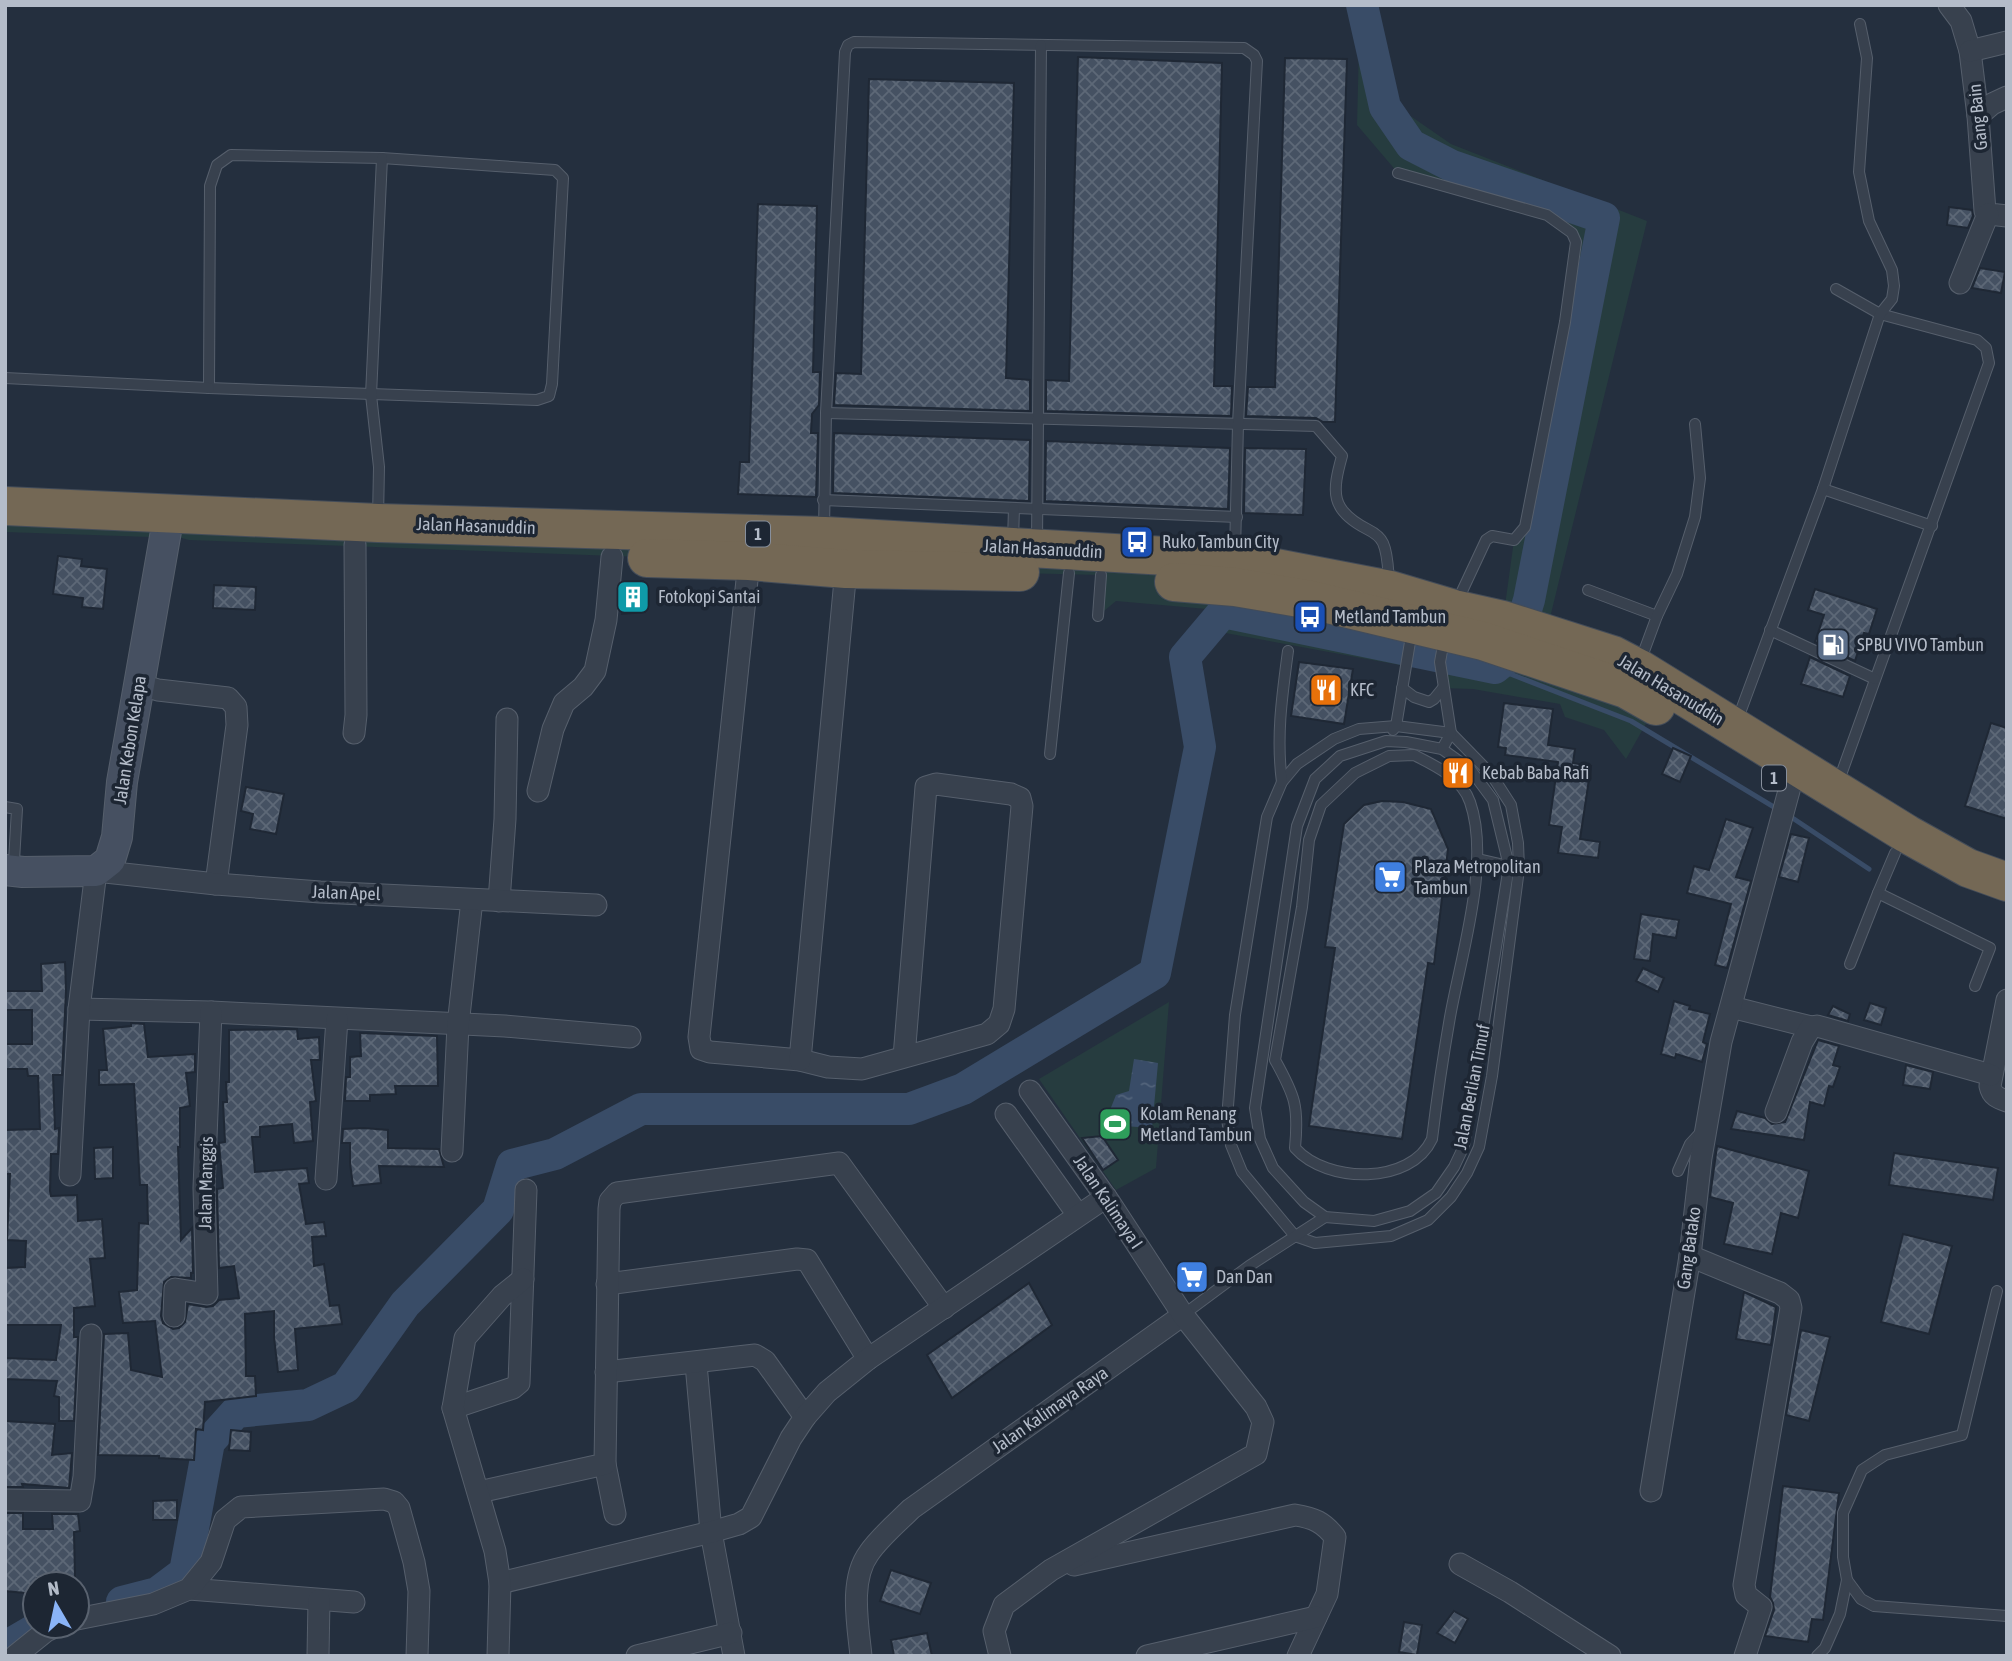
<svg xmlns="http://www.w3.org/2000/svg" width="2012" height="1661" font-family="'Asap Condensed',sans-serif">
<defs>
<pattern id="water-ripples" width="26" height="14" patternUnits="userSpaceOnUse" patternTransform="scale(1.75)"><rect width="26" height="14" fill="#394c67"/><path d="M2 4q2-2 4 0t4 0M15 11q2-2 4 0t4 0" fill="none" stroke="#53647b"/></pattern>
<pattern id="building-cross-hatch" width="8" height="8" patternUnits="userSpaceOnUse" patternTransform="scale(1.75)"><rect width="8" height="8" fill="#455162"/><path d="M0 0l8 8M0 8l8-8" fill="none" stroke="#5d6877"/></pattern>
</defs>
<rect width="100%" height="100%" fill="#242f3e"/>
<g fill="#263c3f">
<polygon points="1352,5 1377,5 1399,108 1451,144 1647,221 1546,634 1503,620 1514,540 1525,527 1576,253 1563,225 1398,173 1357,125 1359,45"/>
<polygon points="5,507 157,516 150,537 5,532"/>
<polygon points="172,527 825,536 1422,601 1405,666 1209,630 1207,609 1116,601 1098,616 1101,575 846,569 749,561 189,540 178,537"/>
<polygon points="1448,633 1656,706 1626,759 1604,730 1565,717 1560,704 1473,689 1443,688 1440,663"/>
<polygon points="1169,1002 1156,1168 1116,1190 1039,1079"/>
</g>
<polygon fill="url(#water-ripples)" points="1134,1059 1158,1063 1152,1128 1124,1126 1115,1121 1110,1110 1116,1095 1129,1091"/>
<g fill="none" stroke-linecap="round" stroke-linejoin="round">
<g stroke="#394c67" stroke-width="5">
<polyline points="1495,668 1631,721 1779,810"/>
<polyline points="1788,815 1869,869"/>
</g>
<g stroke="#394c67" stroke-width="32">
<polyline points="122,1602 157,1593 185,1572 209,1442 236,1412 308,1405 346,1387 405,1304 498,1210 512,1165 555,1154 641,1109 909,1109 963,1089 1155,973 1200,747 1185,657 1223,612 1495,668 1512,654 1529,600 1604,218 1452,166 1411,145 1385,107 1362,5"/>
<polyline points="5,1647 41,1626"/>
</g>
</g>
<g fill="url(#building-cross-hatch)" stroke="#1f2835" stroke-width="2">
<polygon points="1078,57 1222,63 1214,386 1232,386 1231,416 1046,411 1046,380 1069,381"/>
<polygon points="1285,58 1347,59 1335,422 1323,422 1316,418 1246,416 1248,387 1275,387"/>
<polygon points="869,79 1014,83 1006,378 1030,380 1030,411 834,405 836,373 861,374"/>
<polygon points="758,204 817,206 813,372 820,372 819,405 812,414 811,433 818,433 816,497 738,494 740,462 749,462"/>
<polygon points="1949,207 1972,210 1973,216 1968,228 1947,225"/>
<polygon points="1980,268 2005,272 2001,293 1972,288"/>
<polygon points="834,433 1030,440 1029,501 833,493"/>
<polygon points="1046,441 1230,448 1228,509 1045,501"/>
<polygon points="1245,448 1306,449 1303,515 1244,513"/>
<polygon points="58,556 82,559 81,566 107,569 103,609 82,607 83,598 53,594"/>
<polygon points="643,581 645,612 622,614 623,582"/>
<polygon points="214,585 256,587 255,610 213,608"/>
<polygon points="1815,589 1877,609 1869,634 1864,633 1855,661 1815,642 1824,615 1808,610"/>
<polygon points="1810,657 1850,676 1843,697 1801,684"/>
<polygon points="1299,662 1353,669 1344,724 1291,716"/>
<polygon points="1504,703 1553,709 1548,745 1575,749 1573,763 1591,766 1580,839 1600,842 1598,858 1558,853 1562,827 1549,825 1558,762 1505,755 1506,748 1498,747"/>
<polygon points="1991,723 2007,728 2007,819 1965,806"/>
<polygon points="1673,748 1691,756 1680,782 1662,774"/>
<polygon points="246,787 284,794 276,834 250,829 253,814 241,811"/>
<polygon points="1382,801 1403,802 1431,809 1448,849 1434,964 1428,963 1402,1139 1309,1126 1335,948 1325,947 1344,824 1364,805"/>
<polygon points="1726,819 1753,828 1736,877 1751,881 1727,968 1715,965 1731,904 1687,893 1694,866 1709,870"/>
<polygon points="1791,834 1809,838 1798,882 1779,877"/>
<polygon points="1641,914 1679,920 1676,938 1653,934 1650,961 1634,959"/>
<polygon points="65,962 66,991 62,1075 53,1075 55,1129 59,1128 58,1154 51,1154 50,1191 51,1196 77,1195 78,1221 102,1219 105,1258 90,1259 95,1306 74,1308 74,1337 78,1337 74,1421 59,1421 59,1397 54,1396 57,1381 5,1379 5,1358 56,1360 61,1325 5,1325 5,1268 25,1267 26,1241 7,1240 10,1174 5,1174 5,1130 40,1129 38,1076 28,1076 27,1069 5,1069 5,1044 32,1044 32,1010 5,1010 5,991 42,991 41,964"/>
<polygon points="1643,968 1664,978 1658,992 1636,981"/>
<polygon points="1674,1001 1690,1006 1689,1009 1710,1014 1703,1042 1707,1044 1702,1062 1676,1054 1675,1058 1661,1054"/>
<polygon points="1870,1003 1886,1008 1881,1025 1864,1020"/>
<polygon points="1833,1006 1850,1014 1848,1021 1828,1015"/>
<polygon points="131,1023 144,1024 148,1057 195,1054 195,1072 186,1073 190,1106 180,1108 180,1147 178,1147 181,1240 192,1228 193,1273 191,1273 191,1278 171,1277 164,1282 161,1316 163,1323 173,1329 179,1328 185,1322 188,1304 206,1307 213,1306 219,1300 239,1298 234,1266 219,1268 217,1189 223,1188 219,1143 225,1142 223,1102 227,1102 226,1082 229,1082 229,1030 297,1029 298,1039 319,1037 320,1060 311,1060 316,1101 310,1102 313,1141 294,1143 292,1124 260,1127 260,1137 252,1137 255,1172 307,1168 309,1183 299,1184 306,1224 324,1222 326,1236 312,1237 314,1266 324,1264 330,1306 339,1305 342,1324 295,1329 298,1370 278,1372 274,1337 274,1311 245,1314 246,1376 255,1376 256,1396 205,1402 203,1430 196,1429 194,1460 159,1458 159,1456 98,1455 104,1334 128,1333 131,1370 162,1377 155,1321 123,1323 119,1292 137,1290 139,1223 148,1224 147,1185 140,1185 134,1084 99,1085 99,1070 107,1070 103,1029 131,1026"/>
<polygon points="360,1033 437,1036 438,1086 395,1086 396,1094 370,1095 370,1101 345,1101 346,1077 350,1077 350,1057 361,1056"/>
<polygon points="1818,1040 1839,1046 1833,1065 1840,1067 1833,1087 1829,1086 1824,1106 1810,1102 1804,1140 1731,1129 1737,1111 1765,1118 1772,1124 1785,1122"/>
<polygon points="1906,1065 1933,1072 1930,1089 1903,1085"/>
<polygon points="364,1128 388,1130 388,1148 439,1149 444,1167 379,1166 381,1183 353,1186 350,1163 350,1143 342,1143 343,1129"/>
<polygon points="1102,1136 1118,1160 1103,1170 1082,1138"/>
<polygon points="1717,1146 1809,1171 1798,1218 1781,1213 1772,1254 1724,1244 1733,1203 1710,1197"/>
<polygon points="113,1147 113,1178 95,1179 94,1148"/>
<polygon points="1894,1153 1998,1168 1993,1200 1889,1185"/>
<polygon points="1903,1234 1952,1246 1929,1334 1881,1322"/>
<polygon points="1029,1283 1052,1325 952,1398 927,1355"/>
<polygon points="1744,1292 1776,1307 1771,1345 1736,1339"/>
<polygon points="1801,1330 1830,1337 1809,1421 1786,1415"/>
<polygon points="5,1421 55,1424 52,1455 72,1453 69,1488 22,1484 23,1487 5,1487"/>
<polygon points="231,1430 251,1432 250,1451 229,1450"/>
<polygon points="1783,1486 1839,1493 1823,1620 1812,1619 1808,1642 1765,1636 1774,1610 1773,1603 1770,1597"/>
<polygon points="177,1500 177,1520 153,1520 153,1501"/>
<polygon points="5,1513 23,1513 23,1529 53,1529 52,1514 78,1514 80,1531 74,1532 75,1577 37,1578 35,1594 5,1591"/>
<polygon points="891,1570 931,1583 920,1614 880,1601"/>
<polygon points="1454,1611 1468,1619 1455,1643 1437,1633"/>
<polygon points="1404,1622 1422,1625 1417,1655 1399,1652"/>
<polygon points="927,1633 932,1656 894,1656 891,1640"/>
</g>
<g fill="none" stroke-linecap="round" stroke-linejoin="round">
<defs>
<g id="lane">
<polygon points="231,155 382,158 555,170 563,178 552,384 549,396 537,400 209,388 210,186 217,165"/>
<polyline points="1398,173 1547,215 1572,233 1576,242 1565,322 1525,527 1514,540 1492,536 1486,540 1457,602"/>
<polyline points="1836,289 1880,314 1977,340 1986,348 1989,363 1838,783"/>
<polyline points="5,378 209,388"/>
<path d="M 826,413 L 1316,426 L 1342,456 C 1332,492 1330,510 1367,529 C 1373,532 1380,536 1383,543 C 1388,554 1388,569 1389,581"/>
<polyline points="1823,489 1932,526"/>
<polyline points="823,500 1237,517"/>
<polyline points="378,518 379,467 371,395 382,158"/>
<polyline points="824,529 826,413 845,52 848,45 854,42 1244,48 1254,55 1257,61 1238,424 1235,553"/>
<polyline points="1013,540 1014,508"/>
<polyline points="1037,543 1041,45"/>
<polyline points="1588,590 1657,616"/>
<polyline points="1098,616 1101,575"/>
<polyline points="1770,630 1875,679"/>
<polyline points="1640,662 1657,616 1677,574 1695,517 1700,478 1695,424"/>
<polyline points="1402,688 1414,697 1429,702 1434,699 1443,688"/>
<polyline points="1737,721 1823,489 1880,314 1892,299 1894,286 1892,270 1869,221 1859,172 1867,58 1860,24"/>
<polygon points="1396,726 1451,733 1491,774 1511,805 1518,843 1519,869 1492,1076 1479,1147 1467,1173 1451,1197 1428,1220 1391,1236 1315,1243 1295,1236 1242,1172 1231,1145 1227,1119 1235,1015 1267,817 1282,782 1297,764 1334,739 1359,729"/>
<polyline points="1393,730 1396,726 1412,630"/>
<polygon points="1386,741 1406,742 1442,749 1470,769 1493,800 1509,866 1464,1146 1454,1167 1436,1193 1410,1211 1374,1221 1325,1217 1304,1202 1273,1168 1260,1139 1255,1108 1297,826 1315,779 1340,756"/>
<polyline points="1442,749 1451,733 1440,662 1444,640"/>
<polyline points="1050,754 1069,573"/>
<path d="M 1414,755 C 1434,765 1462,778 1470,802 C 1491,862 1461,955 1450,1017 C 1443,1057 1437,1098 1432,1139 C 1411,1185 1327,1184 1295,1148 C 1299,1106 1295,1096 1275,1060 L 1302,907 L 1309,840 L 1321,805 L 1355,773 L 1389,756 Z"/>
<path d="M 1282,782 C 1276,737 1282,696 1288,651"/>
<polyline points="5,807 17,809 14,861 19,867"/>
<polyline points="1895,853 1878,893 1990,948 1975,986"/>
<polyline points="1478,859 1513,867"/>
<polyline points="1850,964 1878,893"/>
<polyline points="1678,1171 1690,1144 1701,1132"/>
<polyline points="1183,1315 1249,1266 1325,1217"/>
<polyline points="1847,1580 1861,1599 1874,1606 2007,1616"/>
<polyline points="1817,1656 1825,1648 1840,1614 1847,1580 1843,1557 1843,1513 1862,1470 1885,1455 1962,1435 1997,1291"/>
</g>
<g id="street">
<polyline points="1949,5 1961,21 1970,51 1978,116 1985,211 1989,214 2007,216"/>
<polyline points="1970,51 2007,42"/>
<polyline points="1978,116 1992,104 2007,97"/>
<polyline points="1960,283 1988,214"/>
<polyline points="749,561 699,1037 701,1049 710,1052 800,1060 828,1067 862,1069 987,1034 999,1024 1004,1009 1022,806 1020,798 1011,794 936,784 926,787 904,1057"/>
<polyline points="138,684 158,690 228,698 236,707 237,725 216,884"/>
<polyline points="354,733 356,715 355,545"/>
<polyline points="538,791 553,729 564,703 583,687 595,671 606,620 612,557"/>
<polyline points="499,901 505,819 507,719"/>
<path d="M 2007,1000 L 1990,1086 C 1992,1096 1998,1098 2007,1101"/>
<polyline points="1731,1007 1811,1027"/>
<polyline points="79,1009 211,1012 505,1026 630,1037"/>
<polyline points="800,1060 846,569"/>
<polyline points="1776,1112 1802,1042 1811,1027 1817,1026 1991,1075"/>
<polyline points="1006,1114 1078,1215"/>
<polyline points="452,1151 458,1025 472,900"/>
<polyline points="70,1175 79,1009 96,871 216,884 320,892 596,905"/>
<polyline points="326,1179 337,1019"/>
<polyline points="1690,1256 1780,1293 1789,1300 1791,1308 1744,1585 1746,1595 1761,1607 1745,1656"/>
<polyline points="607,1284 797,1259 807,1260 868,1359"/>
<polyline points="174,1316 175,1289 207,1294 204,1188 211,1012"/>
<polyline points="696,1364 711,1532 734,1656"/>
<polyline points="606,1372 755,1355 765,1361 805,1417"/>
<polyline points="453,1408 513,1388 519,1383 526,1190"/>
<polyline points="605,1464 615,1514"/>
<polyline points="1651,1491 1690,1256 1701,1158 1721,1042 1790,787"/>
<polyline points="479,1492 605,1464 609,1209 610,1201 617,1193 839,1163 944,1308"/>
<polyline points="5,1500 80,1501 84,1477 91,1335"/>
<polyline points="1460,1564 1510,1592 1610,1656"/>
<path d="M 1074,1565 L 1295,1515 C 1314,1518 1323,1522 1335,1537 L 1327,1594 L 1298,1656"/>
<polyline points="500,1583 711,1532 739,1524 751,1517 791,1438 805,1417 827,1392 868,1359 1106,1197"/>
<polyline points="189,1589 354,1602"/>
<polyline points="77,1619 153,1604 189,1589 211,1562 225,1520 241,1507 384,1499 394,1502 399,1508 414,1562 419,1591 417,1656"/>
<polyline points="15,1656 46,1631 57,1626"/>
<polyline points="318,1656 319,1600"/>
<polyline points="498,1656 500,1583 495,1551 453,1408 465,1338 502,1296 523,1279"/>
<polyline points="637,1656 731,1633"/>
<path d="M 861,1656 C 858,1625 849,1580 869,1553 C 880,1537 897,1523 911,1509 L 1183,1315"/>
<polyline points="1000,1656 994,1631 1004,1605 1051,1570 1256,1454 1263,1422 1256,1407 1183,1315 1110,1203 1030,1091"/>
<polyline points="1147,1656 1316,1617"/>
</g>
<polyline id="secondary" points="5,870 23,872 96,871 110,860 117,837 122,782 169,514"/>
<g id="highway">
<polyline points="5,506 378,523 825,536 1235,560 1390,590 1454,609 1503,620 1613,655 1638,668 1907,834 1968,868 2007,882"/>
<polyline points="647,558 749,561 846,569 1020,572"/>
<polyline points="1174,582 1235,587 1311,600 1483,641 1626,689 1656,706"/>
</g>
</defs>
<use href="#lane" stroke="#565f6c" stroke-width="12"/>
<use href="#street" stroke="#565f6c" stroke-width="23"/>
<use href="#secondary" stroke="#565f6c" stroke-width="32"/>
<use href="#highway" stroke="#434c59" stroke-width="40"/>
<use href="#lane" stroke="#38414e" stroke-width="10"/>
<use href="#street" stroke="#38414e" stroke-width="21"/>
<use href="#secondary" stroke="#465061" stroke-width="30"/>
<use href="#highway" stroke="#746855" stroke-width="38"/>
</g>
<defs>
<symbol id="bus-square" viewBox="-11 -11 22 22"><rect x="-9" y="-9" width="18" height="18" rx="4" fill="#1a4fb4" stroke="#1d2633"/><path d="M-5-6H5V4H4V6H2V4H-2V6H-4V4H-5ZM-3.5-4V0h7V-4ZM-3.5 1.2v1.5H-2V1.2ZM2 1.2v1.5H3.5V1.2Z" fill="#fff"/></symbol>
<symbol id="building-square" viewBox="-11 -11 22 22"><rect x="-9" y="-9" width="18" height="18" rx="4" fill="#0f9aa8" stroke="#1d2633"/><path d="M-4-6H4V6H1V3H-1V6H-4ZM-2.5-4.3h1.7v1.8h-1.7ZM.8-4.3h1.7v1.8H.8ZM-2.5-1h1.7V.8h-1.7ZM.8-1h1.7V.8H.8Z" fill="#fff"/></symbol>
<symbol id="fuel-square" viewBox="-11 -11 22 22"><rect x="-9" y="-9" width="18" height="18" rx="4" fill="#5c6f8a" stroke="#1d2633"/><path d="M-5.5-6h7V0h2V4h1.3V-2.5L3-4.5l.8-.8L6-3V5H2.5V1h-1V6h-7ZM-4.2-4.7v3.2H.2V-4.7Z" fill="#fff"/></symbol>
<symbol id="restaurant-square" viewBox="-11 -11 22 22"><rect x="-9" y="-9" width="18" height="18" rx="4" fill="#e8710a" stroke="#1d2633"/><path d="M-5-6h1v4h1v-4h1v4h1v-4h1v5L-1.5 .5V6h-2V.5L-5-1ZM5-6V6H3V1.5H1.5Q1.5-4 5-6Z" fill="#fff"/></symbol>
<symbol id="supermarket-square" viewBox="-11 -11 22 22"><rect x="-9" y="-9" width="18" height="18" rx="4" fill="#3f7fe0" stroke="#1d2633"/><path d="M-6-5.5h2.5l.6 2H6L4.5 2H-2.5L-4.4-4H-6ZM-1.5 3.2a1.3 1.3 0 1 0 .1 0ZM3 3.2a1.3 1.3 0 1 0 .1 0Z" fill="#fff"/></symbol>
<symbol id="stadium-square" viewBox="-11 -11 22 22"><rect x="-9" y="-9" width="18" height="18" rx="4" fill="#2e9e5b" stroke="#1d2633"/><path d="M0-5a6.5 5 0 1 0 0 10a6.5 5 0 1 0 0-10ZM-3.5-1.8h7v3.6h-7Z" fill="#fff"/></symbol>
</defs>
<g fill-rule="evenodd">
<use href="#bus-square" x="1118" y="523" width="38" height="38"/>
<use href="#building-square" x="614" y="578" width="38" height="38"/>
<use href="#bus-square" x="1291" y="598" width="38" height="38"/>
<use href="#fuel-square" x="1814" y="626" width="38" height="38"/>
<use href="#restaurant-square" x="1307" y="671" width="38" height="38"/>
<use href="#restaurant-square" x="1439" y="754" width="38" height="38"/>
<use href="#supermarket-square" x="1371" y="858" width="38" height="38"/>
<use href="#stadium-square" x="1096" y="1105" width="38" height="38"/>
<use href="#supermarket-square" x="1173" y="1258" width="38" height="38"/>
</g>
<g text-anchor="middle" stroke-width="7" stroke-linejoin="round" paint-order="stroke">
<g fill="#1d2633" stroke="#878f9c" stroke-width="2">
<rect x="746" y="521.5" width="24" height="25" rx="5"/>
<rect x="1762" y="765.5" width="24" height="25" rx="5"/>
</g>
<g font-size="16" font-weight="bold" fill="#b4bcc9">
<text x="758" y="540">1</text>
<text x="1774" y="784">1</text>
</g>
<g font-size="18" fill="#b4bcc9" stroke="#1d2633">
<text transform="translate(1978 117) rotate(-96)" y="6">Gang Bain</text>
<text transform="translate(476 526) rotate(2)" y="6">Jalan Hasanuddin</text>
<text transform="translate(1043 549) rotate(3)" y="6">Jalan Hasanuddin</text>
<text transform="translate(1671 690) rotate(31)" y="6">Jalan Hasanuddin</text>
<text transform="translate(130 740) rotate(-81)" y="6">Jalan Kebon Kelapa</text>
<text transform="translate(346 893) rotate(2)" y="6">Jalan Apel</text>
<text transform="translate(1472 1087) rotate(-79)" y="6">Jalan Berlian Timuf</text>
<text transform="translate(206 1183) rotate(-89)" y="6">Jalan Manggis</text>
<text transform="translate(1108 1202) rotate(56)" y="6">Jalan Kalimaya I</text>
<text transform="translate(1689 1248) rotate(-82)" y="6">Gang Batako</text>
<text transform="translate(1050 1410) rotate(-35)" y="6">Jalan Kalimaya Raya</text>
</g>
<g font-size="18" fill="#b4bcc9" stroke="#1d2633" text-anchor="start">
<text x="1162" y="548">Ruko Tambun City</text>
<text x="658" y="603">Fotokopi Santai</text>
<text x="1334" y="623">Metland Tambun</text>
<text x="1857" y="651">SPBU VIVO Tambun</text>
<text x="1350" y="696">KFC</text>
<text x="1482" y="779">Kebab Baba Rafi</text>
<text x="1414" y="873">Plaza Metropolitan<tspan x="1414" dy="21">Tambun</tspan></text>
<text x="1140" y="1120">Kolam Renang<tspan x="1140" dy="21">Metland Tambun</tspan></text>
<text x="1216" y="1283">Dan Dan</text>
</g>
</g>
<rect width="2012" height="1661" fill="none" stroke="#b4bcc9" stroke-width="14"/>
<g transform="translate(56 1605) rotate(351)"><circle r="33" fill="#1d2633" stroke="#59626f" stroke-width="2"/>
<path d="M0-5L12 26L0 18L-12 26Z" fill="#8ab4f8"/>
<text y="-10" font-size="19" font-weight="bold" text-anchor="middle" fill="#b4bcc9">N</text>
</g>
</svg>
